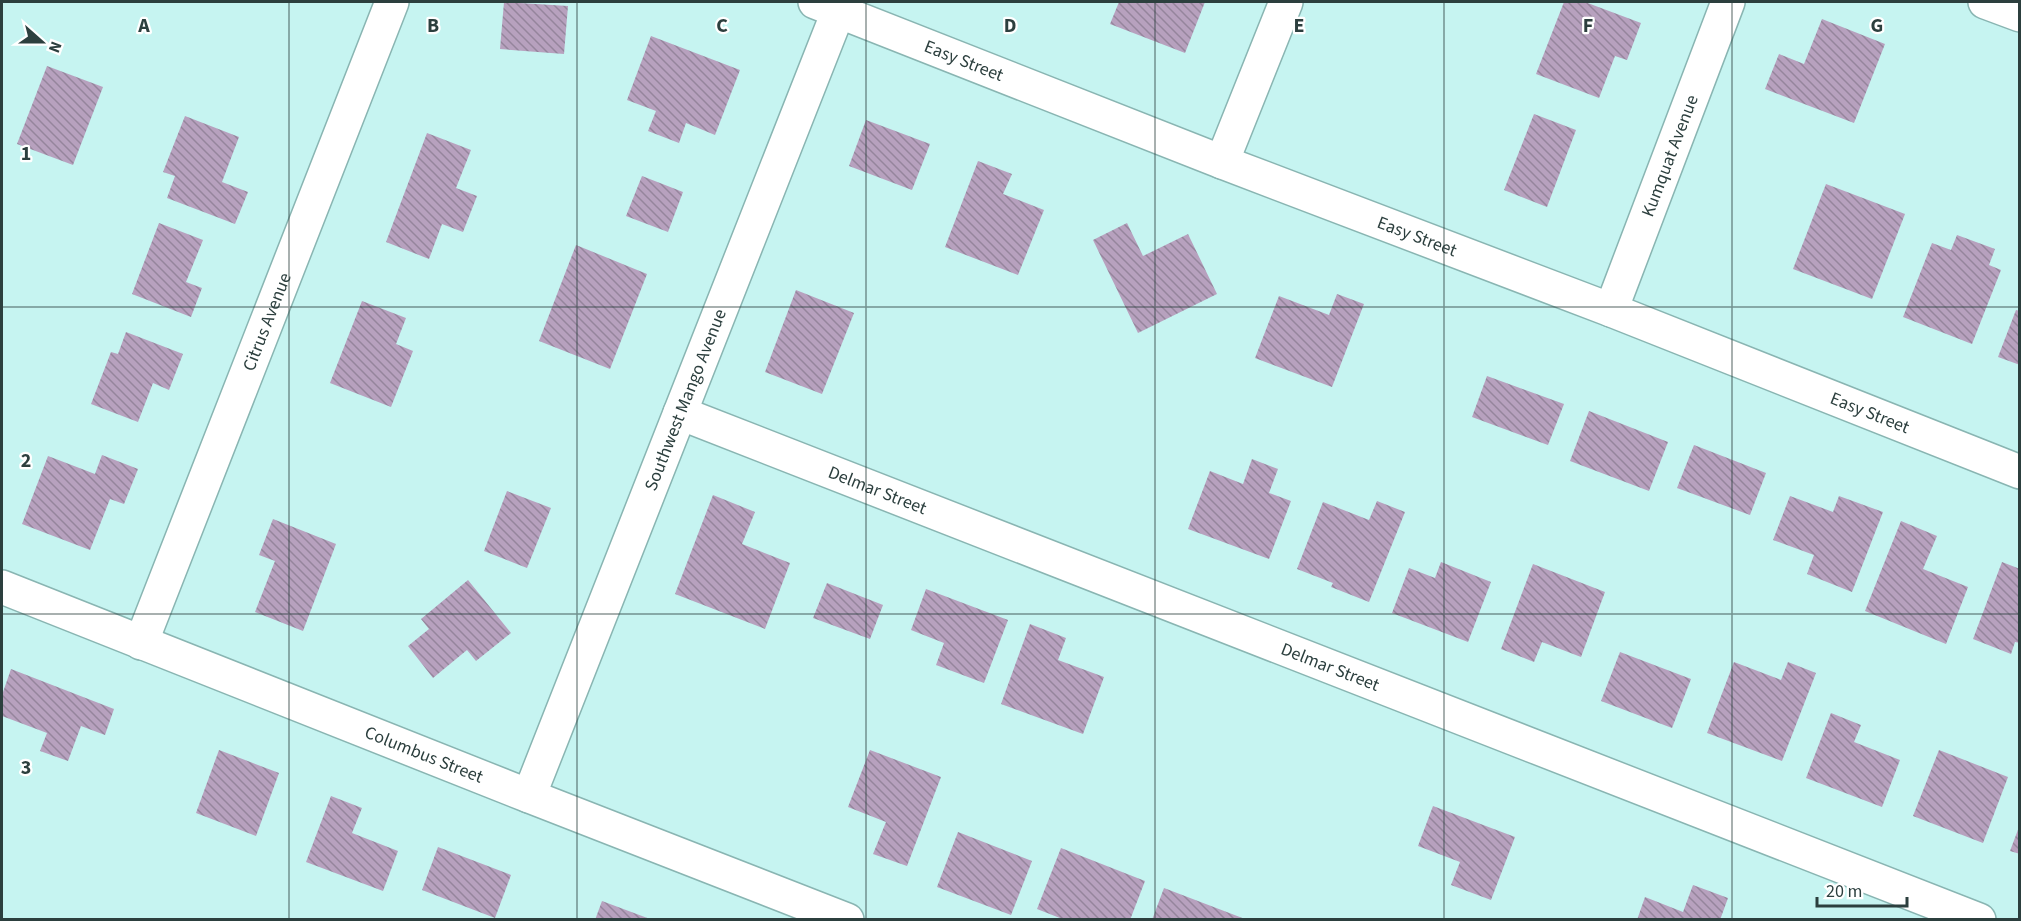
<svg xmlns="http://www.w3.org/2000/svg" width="2021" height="921" font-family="'Source Sans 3',sans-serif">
<defs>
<pattern id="building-back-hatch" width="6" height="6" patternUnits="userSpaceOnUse" patternTransform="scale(1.5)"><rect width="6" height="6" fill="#b7a1be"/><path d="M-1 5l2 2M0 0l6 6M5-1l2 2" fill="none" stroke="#95859c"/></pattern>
</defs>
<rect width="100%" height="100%" fill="#c6f4f1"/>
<g fill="url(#building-back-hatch)">
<polygon points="504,2 568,6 564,54 500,49"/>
<polygon points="1119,2 1205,2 1185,53 1110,24"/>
<polygon points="1564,2 1585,2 1641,23 1627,60 1615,56 1599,98 1536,74"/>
<polygon points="1822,19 1885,44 1854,123 1765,89 1779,54 1804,64"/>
<polygon points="651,36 740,70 715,135 686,123 679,143 648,131 656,111 627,100"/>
<polygon points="47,66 103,87 73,165 17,144"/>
<polygon points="1534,114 1576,130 1547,207 1504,190"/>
<polygon points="185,116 239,137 222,182 248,192 235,224 167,198 175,176 163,172"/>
<polygon points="866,120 930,144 912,190 849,166"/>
<polygon points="427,133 471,150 456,188 477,196 463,232 442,224 429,259 386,242"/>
<polygon points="978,161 1012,174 1003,194 1044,210 1018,275 945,247"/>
<polygon points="642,176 683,192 668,232 626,216"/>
<polygon points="1826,184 1905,214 1872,299 1793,269"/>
<polygon points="159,223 203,240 186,282 202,288 191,317 132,294"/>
<polygon points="1127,223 1143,256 1188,234 1217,294 1138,333 1093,240"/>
<polygon points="1957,235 1995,249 1989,265 2001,270 1972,344 1903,317 1932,243 1951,250"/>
<polygon points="576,245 647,274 610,369 539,341"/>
<polygon points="796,290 854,313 822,394 765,372"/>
<polygon points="1337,294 1364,304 1332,387 1255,358 1279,296 1329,315"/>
<polygon points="362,301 406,318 396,344 413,351 391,407 330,383"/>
<polygon points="2016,310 2020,311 2020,365 1998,357"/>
<polygon points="126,332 183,354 169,390 153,383 138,422 91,404 111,352 118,354"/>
<polygon points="1487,376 1564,404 1548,445 1472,417"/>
<polygon points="1589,411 1668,442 1649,491 1570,461"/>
<polygon points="1694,445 1766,473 1750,515 1677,488"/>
<polygon points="102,455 138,469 124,504 110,499 90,550 22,524 48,456 95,474"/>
<polygon points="1252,459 1278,469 1269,493 1291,501 1269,559 1188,529 1210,471 1243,484"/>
<polygon points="507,491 551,508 527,568 484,551"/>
<polygon points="713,495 755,512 742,544 790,563 765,629 675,594"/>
<polygon points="1790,496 1833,512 1839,496 1883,512 1852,592 1807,574 1814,555 1773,540"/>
<polygon points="1377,501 1405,512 1369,602 1331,587 1333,583 1297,569 1323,502 1369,520"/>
<polygon points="273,519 336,544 303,631 255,612 275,561 259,555"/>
<polygon points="1901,521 1937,536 1923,569 1968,587 1946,644 1865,611"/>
<polygon points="1441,562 1491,582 1468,642 1392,613 1409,568 1435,578"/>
<polygon points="2002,562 2020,569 2020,643 2015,642 2011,654 1973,639"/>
<polygon points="1533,564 1605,592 1581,657 1542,642 1534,662 1501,649"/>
<polygon points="468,580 511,633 476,661 467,650 433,678 408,646 429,629 421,619"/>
<polygon points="827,583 883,605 870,639 813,618"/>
<polygon points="926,589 1008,620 984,683 936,665 944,643 911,630"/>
<polygon points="1030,624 1066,638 1058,660 1104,677 1083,734 1001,704"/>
<polygon points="1620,652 1691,679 1672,728 1601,701"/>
<polygon points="1734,662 1781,680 1788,662 1816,673 1782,761 1707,733"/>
<polygon points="11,669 114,709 105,735 81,726 68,761 40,751 47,733 2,716 2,695"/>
<polygon points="1831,713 1861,725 1854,742 1900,760 1882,807 1806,778"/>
<polygon points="219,750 279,773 256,836 196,813"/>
<polygon points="870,750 941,777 907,866 873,854 886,822 848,807"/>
<polygon points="1939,750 2008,777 1983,843 1913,816"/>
<polygon points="331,796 362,808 352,833 398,851 383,891 306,862"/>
<polygon points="1433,806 1515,837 1491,900 1451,885 1460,862 1418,846"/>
<polygon points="2019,827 2020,827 2020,854 2010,851"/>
<polygon points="958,832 1032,861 1011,915 937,887"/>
<polygon points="438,847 511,875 495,918 422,890"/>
<polygon points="1061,848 1145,881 1130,920 1065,920 1037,909"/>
<polygon points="1693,885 1728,898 1720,920 1637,920 1645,897 1683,912"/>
<polygon points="1164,888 1245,919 1245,920 1152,920"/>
<polygon points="602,901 650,919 650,920 595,920"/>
</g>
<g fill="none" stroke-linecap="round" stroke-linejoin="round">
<defs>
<g id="minor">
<path id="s1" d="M 815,2 L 1222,162 L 1611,310 L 2020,472"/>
<polyline points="1985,2 2020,15"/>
<polyline points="1222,162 1286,2"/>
<path id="s2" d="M 1611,310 L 1728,2"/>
<path id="s3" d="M 680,413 L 1979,920"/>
<path id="s4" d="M 2,587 L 529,796 L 847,920"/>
<path id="s5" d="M 141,643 L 392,2"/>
<path id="s6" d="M 529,796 L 842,2"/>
</g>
</defs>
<use href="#minor" stroke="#89b5b2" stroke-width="36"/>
<use href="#minor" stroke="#fff" stroke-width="33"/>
</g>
<path fill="none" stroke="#2c3f3e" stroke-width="1.5" stroke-opacity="0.55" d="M 289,2 L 289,920M 577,2 L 577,920M 866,2 L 866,920M 1155,2 L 1155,920M 1444,2 L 1444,920M 1732,2 L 1732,920M 2,307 L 2020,307M 2,614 L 2020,614"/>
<g text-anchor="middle" stroke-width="4.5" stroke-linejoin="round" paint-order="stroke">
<g font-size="18" fill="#2c3f3e" stroke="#fff">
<text dy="6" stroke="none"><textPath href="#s1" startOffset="160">Easy Street</textPath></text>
<text dy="6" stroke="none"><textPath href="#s2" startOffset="165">Kumquat Avenue</textPath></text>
<text dy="6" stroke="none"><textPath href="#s1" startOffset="646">Easy Street</textPath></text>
<text dy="6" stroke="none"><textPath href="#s5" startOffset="345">Citrus Avenue</textPath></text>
<text dy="6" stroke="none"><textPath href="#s6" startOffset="426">Southwest Mango Avenue</textPath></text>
<text dy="6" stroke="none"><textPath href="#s1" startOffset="1132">Easy Street</textPath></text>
<text dy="6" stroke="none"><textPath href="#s3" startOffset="212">Delmar Street</textPath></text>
<text dy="6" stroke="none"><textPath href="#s3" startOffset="698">Delmar Street</textPath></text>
<text dy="6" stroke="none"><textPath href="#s4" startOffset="454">Columbus Street</textPath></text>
</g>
</g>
<g font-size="20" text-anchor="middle" font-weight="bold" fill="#2c3f3e" stroke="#fff" stroke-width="4.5" stroke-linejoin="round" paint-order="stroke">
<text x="144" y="32">A</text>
<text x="433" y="32">B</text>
<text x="722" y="32">C</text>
<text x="1010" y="32">D</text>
<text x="1299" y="32">E</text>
<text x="1588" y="32">F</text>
<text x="1877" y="32">G</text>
<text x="26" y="160">1</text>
<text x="26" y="467">2</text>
<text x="26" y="774">3</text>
</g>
<rect width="2021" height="921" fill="none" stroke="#2c3f3e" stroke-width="6"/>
<g transform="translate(42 42) rotate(111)" stroke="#ffffff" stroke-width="4.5" paint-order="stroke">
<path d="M0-4.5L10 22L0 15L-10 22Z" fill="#2c3f3e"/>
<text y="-9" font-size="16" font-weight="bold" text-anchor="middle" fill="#2c3f3e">N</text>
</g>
<path d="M1817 897v9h90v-9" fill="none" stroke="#2c3f3e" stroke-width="3"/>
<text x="1826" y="897" font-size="18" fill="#2c3f3e" stroke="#ffffff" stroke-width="4.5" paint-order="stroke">20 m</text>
</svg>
